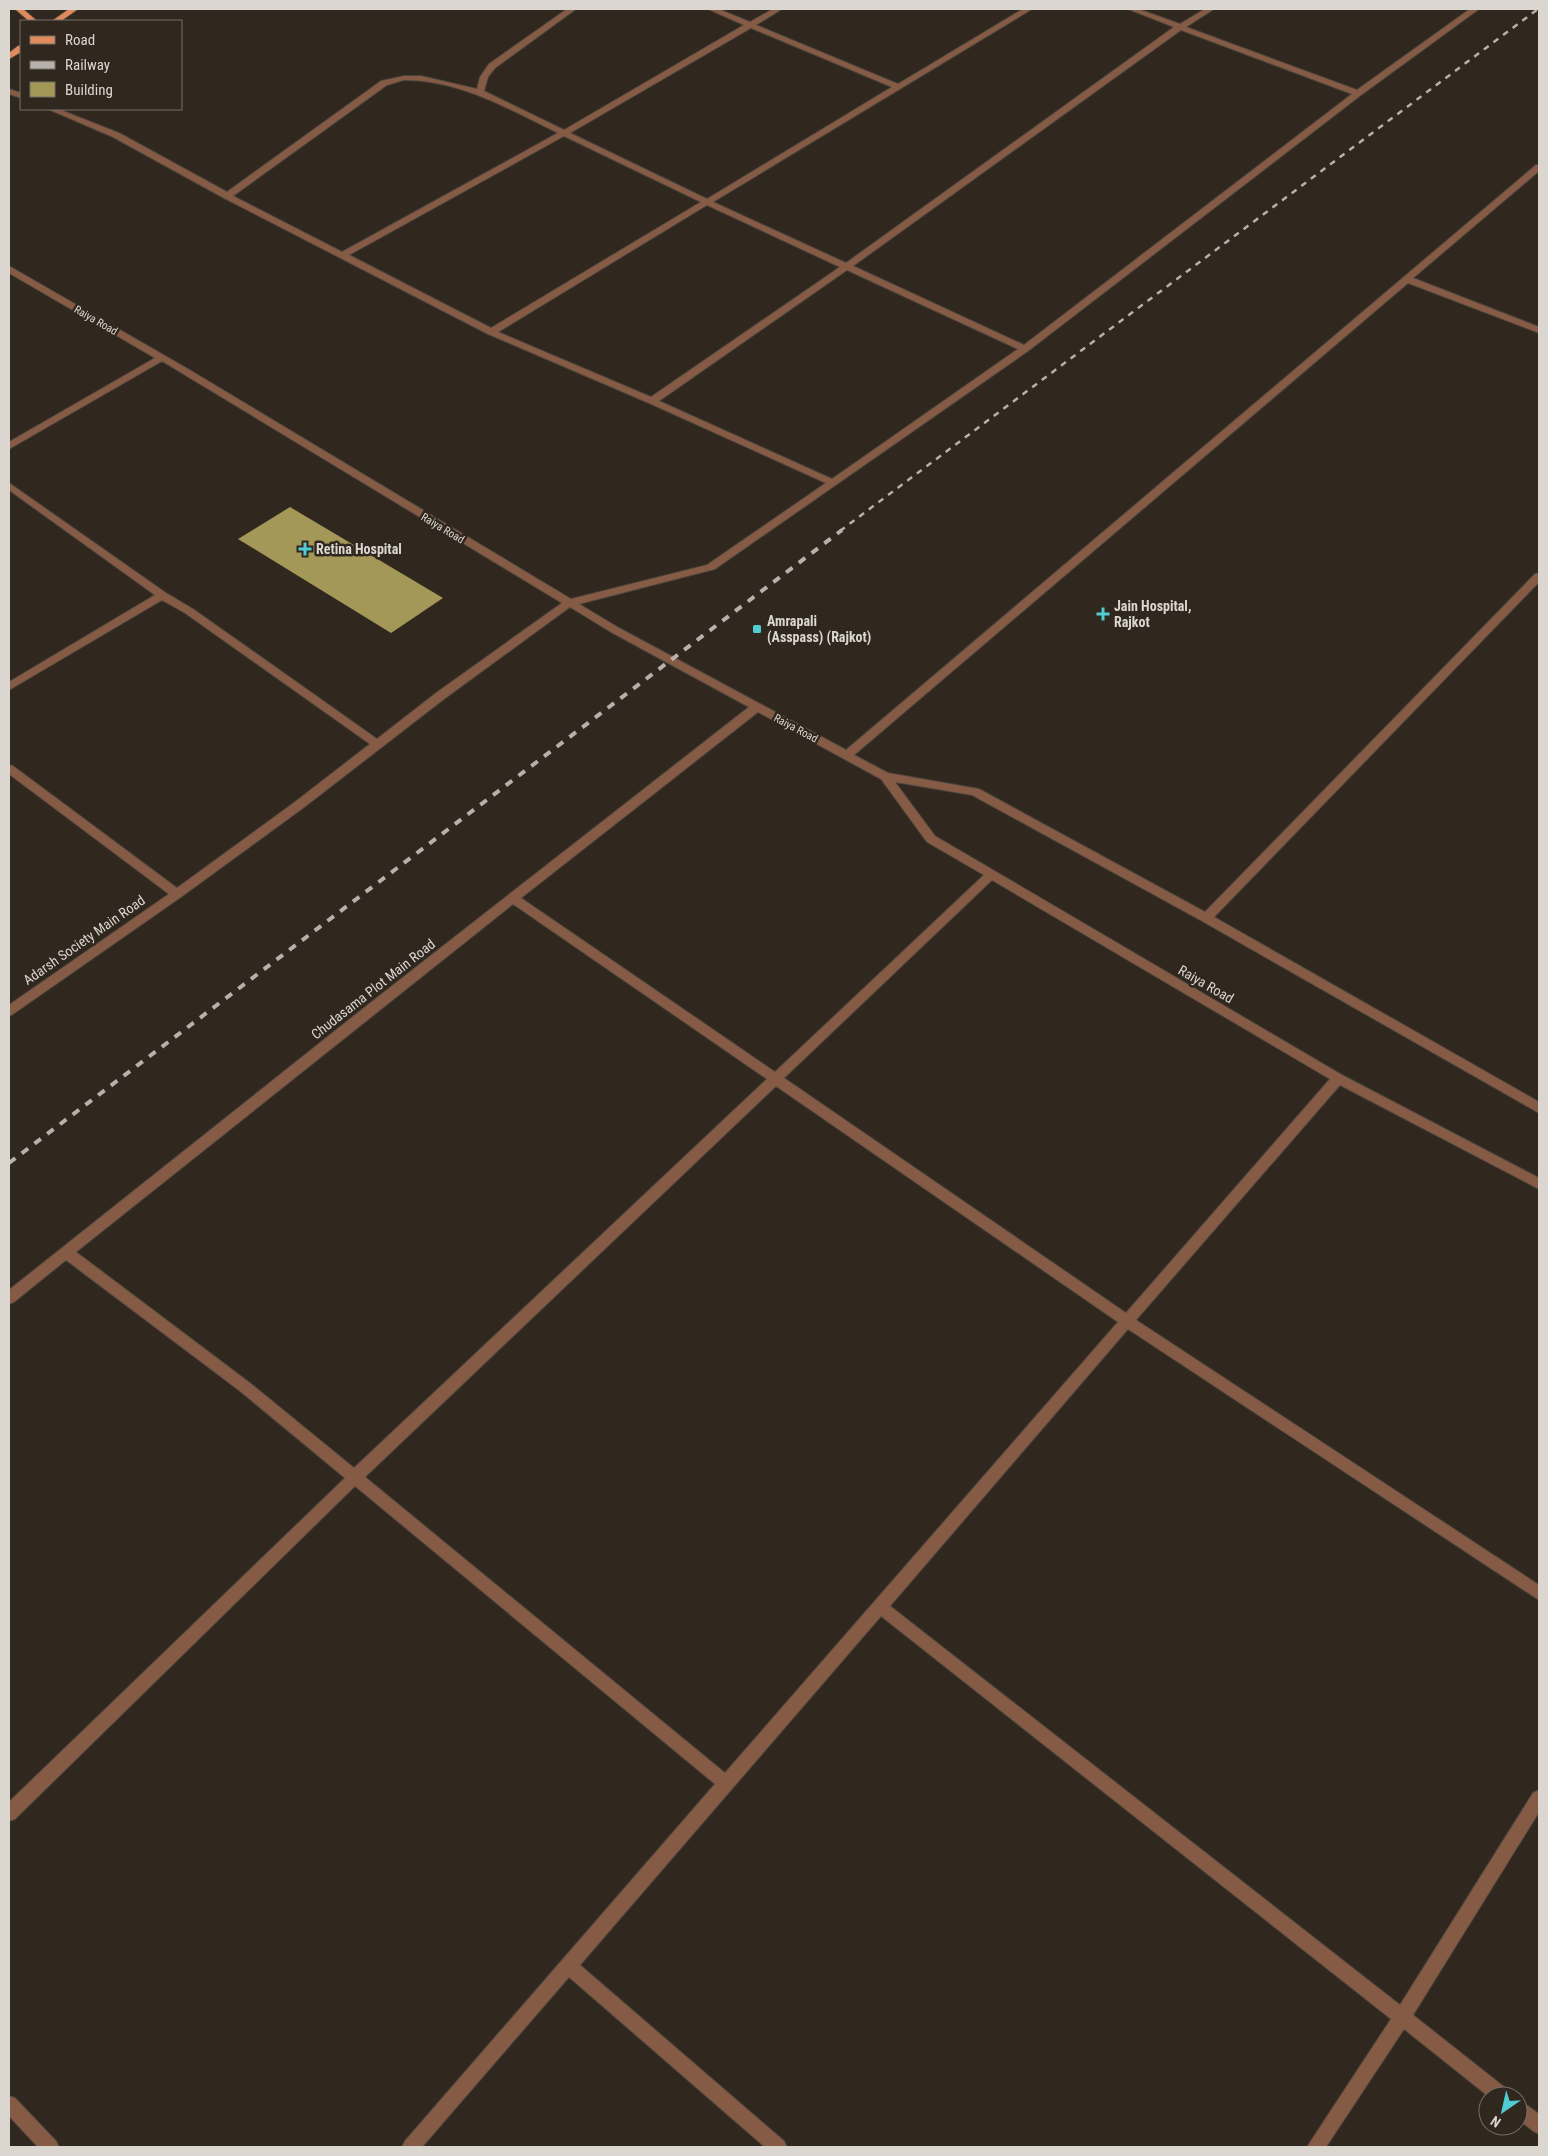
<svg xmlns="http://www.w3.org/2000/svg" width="1548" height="2156" font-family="'Roboto Condensed',sans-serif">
<rect width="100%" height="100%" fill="#30281f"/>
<polygon fill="#a49859" points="290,507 443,598 391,633 238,539"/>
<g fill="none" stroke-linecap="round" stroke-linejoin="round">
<defs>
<g id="minor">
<path d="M 567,9 L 576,9 L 495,68 L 488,77 L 484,91 L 564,130 L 744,25 L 708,9 L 718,9 L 750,22 L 773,9 L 782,9 L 756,25 L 898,84 L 1023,9 L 1032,9 L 713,202 L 846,263 L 1174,27 L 1128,9 L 1138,9 L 1180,24 L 1205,9 L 1214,9 L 1186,27 L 1357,90 L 1470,9 L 1479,9 L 1361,95 L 1028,351 L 715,569 L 579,604 L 619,628 L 846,750 L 1536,165 L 1539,165 L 1539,171 L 1413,278 L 1539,327 L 1539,333 L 1408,283 L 854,755 L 888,773 L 979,789 L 1205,912 L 1535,574 L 1539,573 L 1539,582 L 1214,917 L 1539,1102 L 1539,1113 L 1202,921 L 972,795 L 895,782 L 935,836 L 1342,1075 L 1539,1178 L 1539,1189 L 1340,1085 L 1136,1320 L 1539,1585 L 1539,1600 L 1128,1329 L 890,1606 L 1400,2005 L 1533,1793 L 1539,1790 L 1539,1812 L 1413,2015 L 1508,2090 L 1511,2096 L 1488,2096 L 1404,2029 L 1326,2147 L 1307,2147 L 1391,2019 L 881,1616 L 580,1965 L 784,2141 L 787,2147 L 765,2147 L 569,1977 L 422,2147 L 402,2147 L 405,2141 L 715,1784 L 355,1486 L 15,1819 L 9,1821 L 9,1802 L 345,1478 L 240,1391 L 66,1260 L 14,1302 L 9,1304 L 9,1290 L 360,1011 L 749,707 L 611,632 L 570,607 L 444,699 L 303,808 L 181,897 L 13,1014 L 9,1016 L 9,1005 L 169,894 L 9,774 L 9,765 L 13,766 L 177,888 L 295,802 L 370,744 L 185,613 L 162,600 L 9,690 L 9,682 L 155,595 L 9,490 L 9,483 L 166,593 L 193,609 L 377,739 L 436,693 L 562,603 L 162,361 L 9,449 L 9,442 L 155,358 L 9,273 L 9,266 L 188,369 L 571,599 L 707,565 L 826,483 L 649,403 L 488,334 L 224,198 L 113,137 L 48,109 L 58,109 L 119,133 L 227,192 L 381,81 L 404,76 L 421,76 L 477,89 L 480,77 L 489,64 ZM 751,28 L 892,87 L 707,199 L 570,133 ZM 1181,30 L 1352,94 L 1024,345 L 853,266 ZM 404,80 C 460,80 509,109 558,133 L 342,252 L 233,196 L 387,85 ZM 564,136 L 701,202 L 491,328 L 349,255 ZM 707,205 L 840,267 L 651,397 L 498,332 ZM 847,270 L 1018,349 L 832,479 L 659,401 ZM 758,712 L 881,779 L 927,842 L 984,875 L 775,1072 L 521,898 ZM 992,880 L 1330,1079 L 1126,1313 L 784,1078 ZM 513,904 L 767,1079 L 354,1468 L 250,1383 L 76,1252 ZM 776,1086 L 1118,1322 L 725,1773 L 365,1477 Z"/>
<polygon points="9,89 21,93 21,98 9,94"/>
<polygon points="9,2096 15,2098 56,2141 59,2147 38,2147 9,2116"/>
<polygon points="1518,2099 1539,2114 1539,2134 1533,2131 1518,2119"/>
</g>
<g id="major">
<polygon points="15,9 23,9 37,21 29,21"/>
<polygon points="69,9 78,9 61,21 52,21"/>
<polygon points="18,46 21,46 21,52 9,59 9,53"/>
</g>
</defs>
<use href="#minor" stroke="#4b443b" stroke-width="2"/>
<use href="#major" stroke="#4b443b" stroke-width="2"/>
<use href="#minor" fill="#865b46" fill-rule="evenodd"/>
<use href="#major" fill="#e18a5d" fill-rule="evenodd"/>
<polyline stroke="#b7b1ab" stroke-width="2.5" stroke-dasharray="6 6" stroke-linecap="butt" points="840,531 1538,9"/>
<polyline stroke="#b7b1ab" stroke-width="4" stroke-dasharray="8 8" stroke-linecap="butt" points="9,1163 842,530"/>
</g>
<g fill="#51ccd4" stroke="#30281f" stroke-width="2">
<path d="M302.5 541.5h5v5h5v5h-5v5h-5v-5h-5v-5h5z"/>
<path d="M1100.5 606.5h5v5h5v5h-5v5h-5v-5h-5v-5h5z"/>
<rect x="752" y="624" width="10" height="10" rx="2.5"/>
</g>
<g text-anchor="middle" stroke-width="5" stroke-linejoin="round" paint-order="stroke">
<g font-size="11" fill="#dbd6d0" stroke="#30281f">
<text transform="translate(96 320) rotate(30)" y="4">Raiya Road</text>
<text transform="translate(443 528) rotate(31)" y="4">Raiya Road</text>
<text transform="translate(796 728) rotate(28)" y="4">Raiya Road</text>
</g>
<g font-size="14" font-weight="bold" fill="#dbd6d0" stroke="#30281f" text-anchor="start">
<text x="316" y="554">Retina Hospital</text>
<text x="1114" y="611">Jain Hospital,<tspan x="1114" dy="16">Rajkot</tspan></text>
<text x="767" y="626">Amrapali<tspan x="767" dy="16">(Asspass) (Rajkot)</tspan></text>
</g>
<g font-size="14" fill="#dbd6d0" stroke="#30281f">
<text transform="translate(84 940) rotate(-35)" y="5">Adarsh Society Main Road</text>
<text transform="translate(1206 984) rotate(30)" y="5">Raiya Road</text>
<text transform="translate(373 989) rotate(-38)" y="5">Chudasama Plot Main Road</text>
</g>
</g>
<rect width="1548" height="2156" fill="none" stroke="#dbd6d0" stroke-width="20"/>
<rect x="20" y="20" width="162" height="90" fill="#30281f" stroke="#746e66"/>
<rect x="30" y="36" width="25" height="8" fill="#e18a5d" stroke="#746e66"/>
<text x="65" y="45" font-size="15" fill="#dbd6d0">Road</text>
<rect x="30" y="61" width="25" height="8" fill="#b7b1ab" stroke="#746e66"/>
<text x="65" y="70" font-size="15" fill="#dbd6d0">Railway</text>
<rect x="30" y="82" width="25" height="15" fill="#a49859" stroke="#746e66"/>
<text x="65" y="95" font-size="15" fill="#dbd6d0">Building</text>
<g transform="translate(1503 2111) rotate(214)"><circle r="24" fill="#30281f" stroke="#746e66"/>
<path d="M0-4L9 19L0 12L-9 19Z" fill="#51ccd4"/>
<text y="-8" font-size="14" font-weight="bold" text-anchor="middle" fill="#dbd6d0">N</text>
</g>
</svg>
